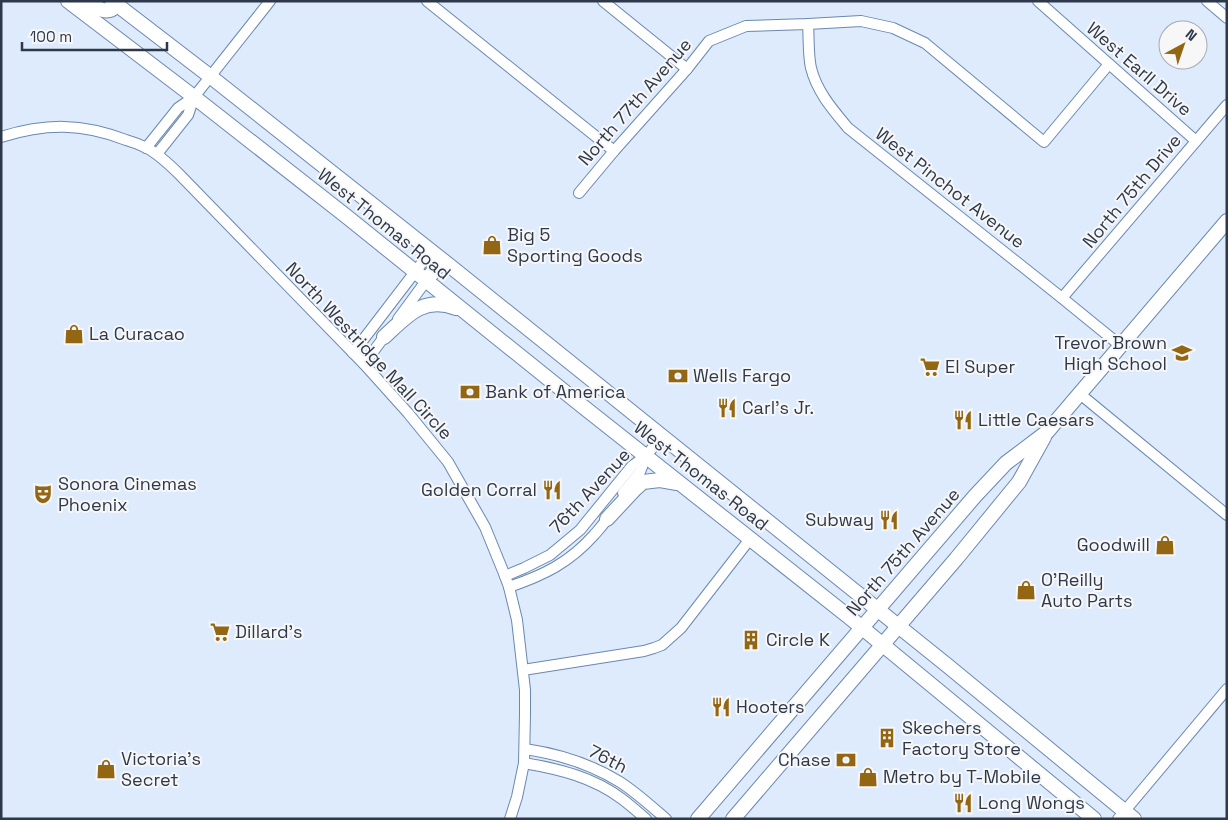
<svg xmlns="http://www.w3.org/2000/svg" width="1228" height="820" font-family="'Space Grotesk',sans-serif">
<rect width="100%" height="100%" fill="#deebfd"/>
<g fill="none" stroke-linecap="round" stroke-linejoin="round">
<defs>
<g id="street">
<polyline points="427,1 614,151"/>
<polyline points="603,1 687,69"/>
<polyline points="1038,1 1196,141"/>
<polyline points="1207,1 1227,18"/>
<path d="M 808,24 C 809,38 808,55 811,68 C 817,92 833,110 848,128 L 1062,298 L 1121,346"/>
<path d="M 1,137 C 46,123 82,123 126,140 C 133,142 141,145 147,148 C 160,155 171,166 180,175 L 364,364 L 408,413 L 448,462 L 485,527 L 503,571 L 509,587 L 517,620 L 525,690 L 525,714 L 524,763 L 517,797 L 510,819"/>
<polyline points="146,148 178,108 194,97 270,1"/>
<polyline points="157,154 188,115 194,97"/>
<polyline points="579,193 614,151 687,69 709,41 746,26 808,24 861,21 893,28 925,43 1044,142 1109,64"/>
<polyline points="1062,298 1227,105"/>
<polyline points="398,319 426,281"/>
<polyline points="353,353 431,251"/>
<polyline points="364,364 387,333"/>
<polyline points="1080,394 1227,515"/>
<polyline points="623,493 640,472 646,457"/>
<polyline points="505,576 524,568 550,555 580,530 632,466 646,456 662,436"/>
<path d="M 509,587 C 544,575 569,563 594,535 C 600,528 606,522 610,514"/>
<polyline points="523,670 644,651 654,648 662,645 681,628 750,539"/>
<path d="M 525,749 C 559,754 591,764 620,782 C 637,793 651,806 666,819"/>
<path d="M 524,763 C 559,769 593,777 622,799 C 630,805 638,812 646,819"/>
<polyline points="1118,819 1227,689"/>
</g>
<g id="secondary">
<polyline points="68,1 194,97 346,216 581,405 849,617 1094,819"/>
<path d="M 87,1 C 97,8 107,16 117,5"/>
<polyline points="112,1 211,77 455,270 948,666 1134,819"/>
<polyline points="426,281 442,260"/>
<path d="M 384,337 C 406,317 423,295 456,308"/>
<polyline points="607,519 635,489 643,482 660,480 677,483"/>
<polyline points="698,819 975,496 1006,463 1047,432 1227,221"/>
<polyline points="733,819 956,559 1019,482 1044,437"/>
</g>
</defs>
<use href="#street" stroke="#6a88b0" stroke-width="12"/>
<use href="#secondary" stroke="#6a88b0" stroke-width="16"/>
<use href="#street" stroke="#fff" stroke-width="10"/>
<use href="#secondary" stroke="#fff" stroke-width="14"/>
</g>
<defs>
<symbol id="shop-bare" viewBox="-9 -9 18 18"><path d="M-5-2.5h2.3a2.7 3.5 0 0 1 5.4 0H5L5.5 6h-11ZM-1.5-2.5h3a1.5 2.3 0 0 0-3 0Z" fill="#936613" stroke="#f7f7f7" stroke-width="2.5" paint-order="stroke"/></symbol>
<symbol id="school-bare" viewBox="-9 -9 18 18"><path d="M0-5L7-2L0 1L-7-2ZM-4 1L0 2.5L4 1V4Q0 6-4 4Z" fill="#936613" stroke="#f7f7f7" stroke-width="2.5" paint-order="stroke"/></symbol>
<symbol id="supermarket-bare" viewBox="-9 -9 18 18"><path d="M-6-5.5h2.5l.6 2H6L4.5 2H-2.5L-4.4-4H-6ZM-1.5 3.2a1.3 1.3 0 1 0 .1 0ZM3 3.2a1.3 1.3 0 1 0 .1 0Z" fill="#936613" stroke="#f7f7f7" stroke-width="2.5" paint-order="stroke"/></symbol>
<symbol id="bank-bare" viewBox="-9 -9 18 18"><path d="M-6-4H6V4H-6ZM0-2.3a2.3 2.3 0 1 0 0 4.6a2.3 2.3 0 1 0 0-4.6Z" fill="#936613" stroke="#f7f7f7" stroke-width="2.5" paint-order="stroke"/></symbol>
<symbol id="restaurant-bare" viewBox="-9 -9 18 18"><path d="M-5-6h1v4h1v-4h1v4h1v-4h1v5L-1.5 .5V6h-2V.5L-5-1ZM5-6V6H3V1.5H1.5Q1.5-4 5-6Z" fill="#936613" stroke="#f7f7f7" stroke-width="2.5" paint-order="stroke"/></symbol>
<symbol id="theatre-bare" viewBox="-9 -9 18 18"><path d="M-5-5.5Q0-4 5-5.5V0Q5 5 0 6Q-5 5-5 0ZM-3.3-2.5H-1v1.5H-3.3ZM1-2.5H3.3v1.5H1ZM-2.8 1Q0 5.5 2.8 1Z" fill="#936613" stroke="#f7f7f7" stroke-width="2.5" paint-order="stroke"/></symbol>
<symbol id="building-bare" viewBox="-9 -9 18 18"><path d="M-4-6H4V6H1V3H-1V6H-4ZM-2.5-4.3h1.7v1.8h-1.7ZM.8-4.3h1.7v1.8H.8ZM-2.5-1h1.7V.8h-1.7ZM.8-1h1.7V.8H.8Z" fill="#936613" stroke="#f7f7f7" stroke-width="2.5" paint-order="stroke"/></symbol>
</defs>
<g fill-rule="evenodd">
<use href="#shop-bare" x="478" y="231" width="28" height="28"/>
<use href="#shop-bare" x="60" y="320" width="28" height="28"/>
<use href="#school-bare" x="1168" y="339" width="28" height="28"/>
<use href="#supermarket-bare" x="916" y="353" width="28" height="28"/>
<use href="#bank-bare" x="664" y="362" width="28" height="28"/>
<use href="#bank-bare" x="456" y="378" width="28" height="28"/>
<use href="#restaurant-bare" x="713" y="394" width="28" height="28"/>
<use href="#restaurant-bare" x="949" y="406" width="28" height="28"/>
<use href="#restaurant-bare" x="538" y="476" width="28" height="28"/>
<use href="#theatre-bare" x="29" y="480" width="28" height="28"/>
<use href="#restaurant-bare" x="875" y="506" width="28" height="28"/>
<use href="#shop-bare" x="1151" y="531" width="28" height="28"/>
<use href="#shop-bare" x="1012" y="576" width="28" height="28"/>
<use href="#supermarket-bare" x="206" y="618" width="28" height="28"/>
<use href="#building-bare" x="737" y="626" width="28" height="28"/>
<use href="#restaurant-bare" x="707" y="693" width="28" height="28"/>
<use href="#building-bare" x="873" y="724" width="28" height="28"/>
<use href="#bank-bare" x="832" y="746" width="28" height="28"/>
<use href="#shop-bare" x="92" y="755" width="28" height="28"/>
<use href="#shop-bare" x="854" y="763" width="28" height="28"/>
<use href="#restaurant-bare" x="949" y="789" width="28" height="28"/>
</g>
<g text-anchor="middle" stroke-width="4" stroke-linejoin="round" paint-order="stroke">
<g font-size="18" fill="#2d394b" stroke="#f7f7f7">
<text transform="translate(1139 69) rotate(41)" y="6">West Earll Drive</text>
<text transform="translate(635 102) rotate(-49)" y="6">North 77th Avenue</text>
<text transform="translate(950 188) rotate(38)" y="6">West Pinchot Avenue</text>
<text transform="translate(1132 191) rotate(-50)" y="6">North 75th Drive</text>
<text transform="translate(384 224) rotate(39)" y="6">West Thomas Road</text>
<text transform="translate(369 351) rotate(47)" y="6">North Westridge Mall Circle</text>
<text transform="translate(701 476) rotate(38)" y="6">West Thomas Road</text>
<text transform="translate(590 491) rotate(-47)" y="6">76th Avenue</text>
<text transform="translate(903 552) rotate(-49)" y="6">North 75th Avenue</text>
<text transform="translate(608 759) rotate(27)" y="6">76th</text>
</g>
<g font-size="18" fill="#2d394b" stroke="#f7f7f7" text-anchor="start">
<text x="507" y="241">Big 5<tspan x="507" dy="21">Sporting Goods</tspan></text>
<text x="89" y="340">La Curacao</text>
<text x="1167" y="349" text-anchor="end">Trevor Brown<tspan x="1167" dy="21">High School</tspan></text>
<text x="945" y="373">El Super</text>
<text x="693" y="382">Wells Fargo</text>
<text x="485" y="398">Bank of America</text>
<text x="742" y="414">Carl's Jr.</text>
<text x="978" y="426">Little Caesars</text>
<text x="58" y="490">Sonora Cinemas<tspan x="58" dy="21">Phoenix</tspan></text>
<text x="537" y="496" text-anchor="end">Golden Corral</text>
<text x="874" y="526" text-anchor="end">Subway</text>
<text x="1150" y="551" text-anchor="end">Goodwill</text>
<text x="1041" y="586">O'Reilly<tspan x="1041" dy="21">Auto Parts</tspan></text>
<text x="235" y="638">Dillard's</text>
<text x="766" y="646">Circle K</text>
<text x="736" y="713">Hooters</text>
<text x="902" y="734">Skechers<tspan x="902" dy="21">Factory Store</tspan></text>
<text x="121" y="765">Victoria's<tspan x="121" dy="21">Secret</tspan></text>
<text x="831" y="766" text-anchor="end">Chase</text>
<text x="883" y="783">Metro by T-Mobile</text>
<text x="978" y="809">Long Wongs</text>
</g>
</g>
<rect width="1228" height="820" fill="none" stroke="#2d394b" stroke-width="5"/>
<g transform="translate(1183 45) rotate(40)"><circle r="24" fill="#f7f7f7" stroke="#a6abb2"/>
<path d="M0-4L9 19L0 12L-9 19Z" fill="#936613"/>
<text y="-8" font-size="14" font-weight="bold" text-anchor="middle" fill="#2d394b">N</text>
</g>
<path d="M22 42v8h145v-8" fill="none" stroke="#2d394b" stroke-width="2.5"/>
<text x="30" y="42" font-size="15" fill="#2d394b" stroke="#f7f7f7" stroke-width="4" paint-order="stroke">100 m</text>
</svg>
